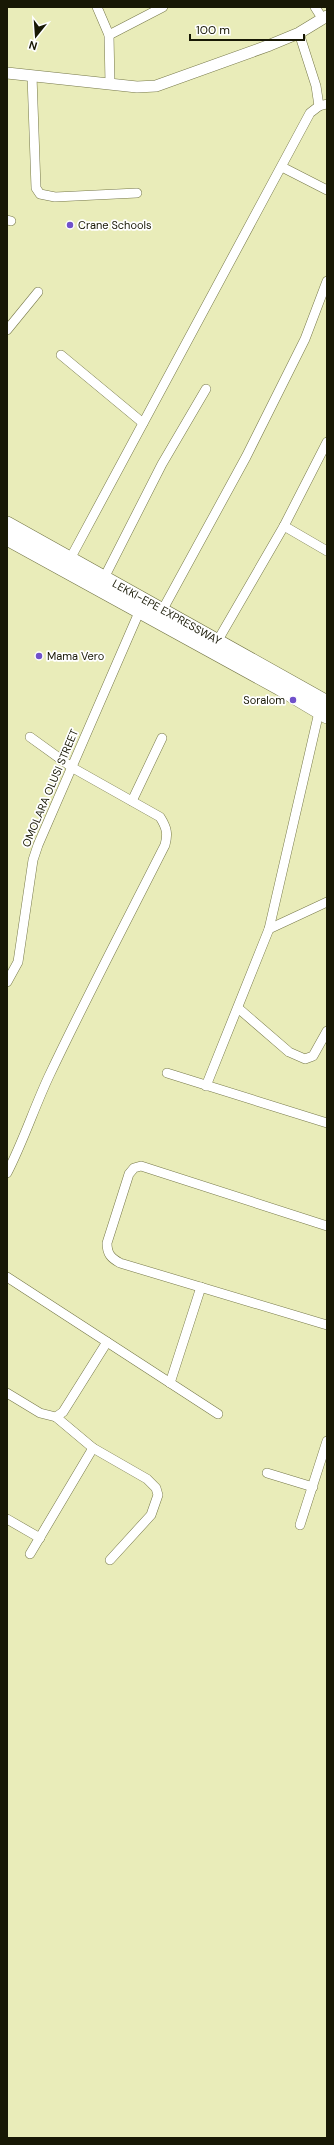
<svg xmlns="http://www.w3.org/2000/svg" width="334" height="2145" font-family="'DM Sans',sans-serif">
<rect width="100%" height="100%" fill="#e9ecb9"/>
<g fill="none" stroke-linecap="round" stroke-linejoin="round">
<defs>
<g id="minor">
<polyline points="97,7 109,35 110,84"/>
<polyline points="315,7 322,18"/>
<polyline points="299,33 316,86 319,106"/>
<polyline points="109,35 163,7"/>
<polyline points="32,76 36,188 40,194 55,197 137,193"/>
<polyline points="282,167 327,190"/>
<polyline points="7,220 11,221"/>
<polyline points="7,330 38,292"/>
<polyline points="61,355 143,423"/>
<polyline points="284,526 327,551"/>
<polyline points="70,559 310,113 319,106 327,104"/>
<polyline points="104,578 162,464 206,389"/>
<polyline points="163,609 246,457 305,339 327,281"/>
<polyline points="218,640 284,526 327,442"/>
<polyline points="132,801 162,738"/>
<polyline points="269,929 327,902"/>
<polyline points="7,982 18,962 33,860 38,845 140,610"/>
<polyline points="238,1008 289,1052 305,1059 313,1056 327,1031"/>
<polyline points="167,1073 327,1123"/>
<polyline points="206,1086 269,929 319,712"/>
<path d="M 7,1173 C 23,1142 34,1108 49,1076 C 86,998 126,922 165,845 C 168,834 167,828 160,817 L 73,768 L 30,737"/>
<path d="M 327,1226 L 141,1166 L 134,1168 L 129,1174 L 107,1243 C 107,1254 111,1258 120,1263 L 327,1325"/>
<polyline points="7,1277 218,1414"/>
<polyline points="170,1383 201,1287"/>
<polyline points="7,1393 40,1413 56,1417 63,1412 107,1342"/>
<polyline points="56,1417 93,1448 147,1479 156,1488 158,1495 151,1515 110,1560"/>
<polyline points="267,1473 313,1487"/>
<polyline points="7,1519 40,1538"/>
<polyline points="300,1525 327,1441"/>
<polyline points="30,1554 93,1448"/>
</g>
<polyline id="tertiary" points="7,73 137,87 156,86 270,45 299,33 327,16"/>
<g id="trunk">
<polyline points="7,524 327,703"/>
<polyline points="7,538 280,688 327,716"/>
</g>
</defs>
<use href="#minor" stroke="#767849" stroke-width="10"/>
<use href="#tertiary" stroke="#767849" stroke-width="12"/>
<use href="#trunk" stroke="#767849" stroke-width="16"/>
<use href="#minor" stroke="#fff" stroke-width="9"/>
<use href="#tertiary" stroke="#fff" stroke-width="11"/>
<use href="#trunk" stroke="#fff" stroke-width="15"/>
</g>
<g fill="#7051cb" stroke="#fff" stroke-width="1.5">
<circle cx="70" cy="225" r="4"/>
<circle cx="39" cy="656" r="4"/>
<circle cx="293" cy="700" r="4"/>
</g>
<g text-anchor="middle" stroke-width="3.5" stroke-linejoin="round" paint-order="stroke">
<g font-size="11" fill="#181805" stroke="#fff" text-anchor="start">
<text x="78" y="229">Crane Schools</text>
<text x="47" y="660">Mama Vero</text>
<text x="285" y="704" text-anchor="end">Soralom</text>
</g>
<g font-size="11" fill="#181805" stroke="#fff">
<text transform="translate(167 612) rotate(29)" y="4">LEKKI-EPE EXPRESSWAY</text>
<text transform="translate(50 788) rotate(-67)" y="4">OMOLARA OLUSI STREET</text>
</g>
</g>
<rect width="334" height="2145" fill="none" stroke="#181805" stroke-width="16"/>
<g transform="translate(36 36) rotate(197)" stroke="#ffffff" stroke-width="3" paint-order="stroke">
<path d="M0-3L7 15L0 10L-7 15Z" fill="#181805"/>
<text y="-6" font-size="11" font-weight="bold" text-anchor="middle" fill="#181805">N</text>
</g>
<path d="M190 34v6h114v-6" fill="none" stroke="#181805" stroke-width="2"/>
<text x="196" y="34" font-size="12" fill="#181805" stroke="#ffffff" stroke-width="3" paint-order="stroke">100 m</text>
</svg>
